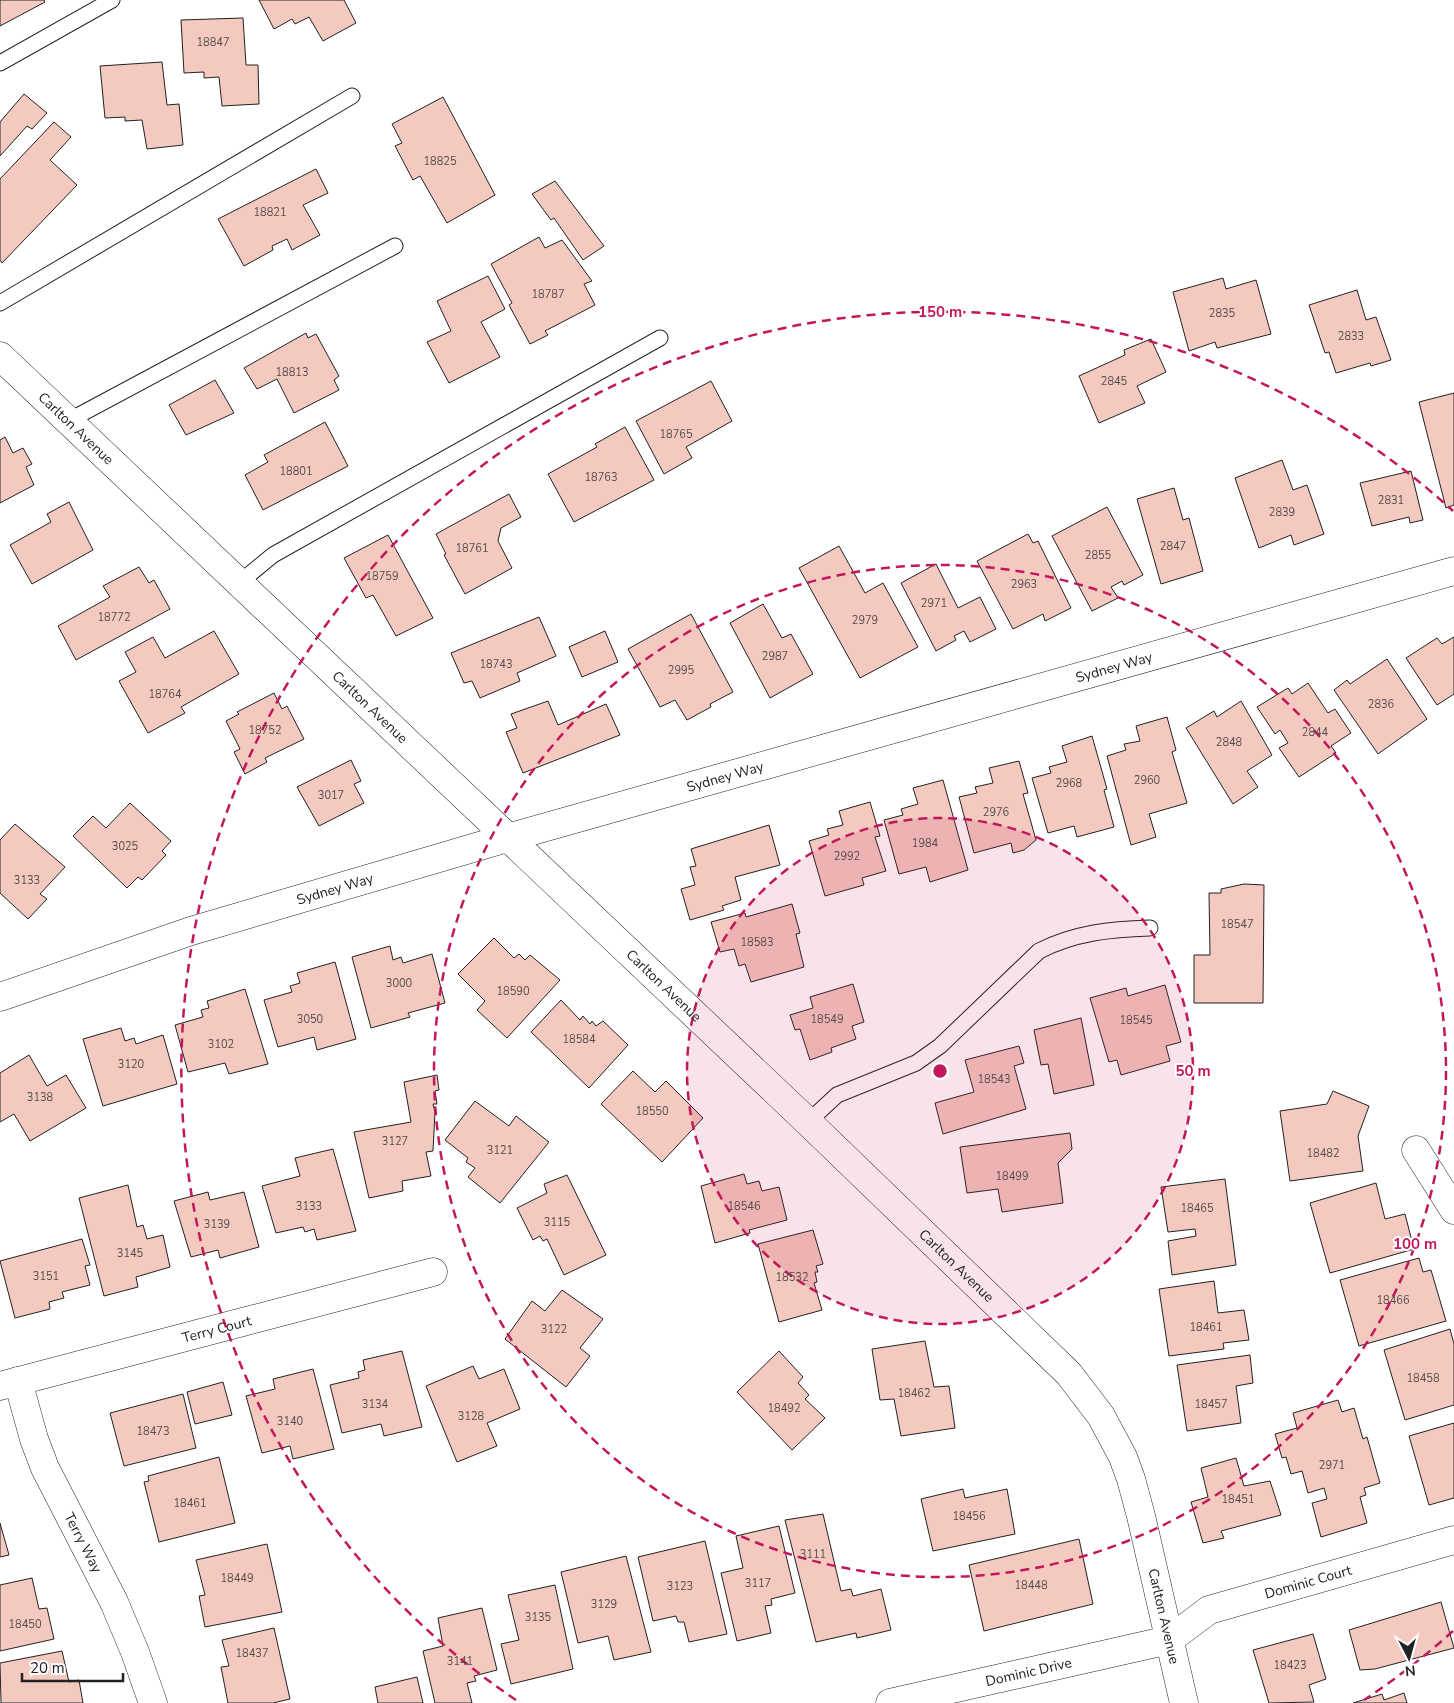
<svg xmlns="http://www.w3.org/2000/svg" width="1454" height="1703" font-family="'Nunito Sans',sans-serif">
<rect width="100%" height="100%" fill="#fff"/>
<g fill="#f3c9c0" stroke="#222">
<polygon points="0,0 44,0 45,2 0,26"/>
<polygon points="259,0 344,0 356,23 323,41 309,17 295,24 292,19 274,29"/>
<polygon points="243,18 246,65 258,65 259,104 222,106 219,77 204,78 204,72 184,73 181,20"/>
<polygon points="162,62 167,105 179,104 183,145 147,149 142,120 125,121 125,117 105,118 100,66"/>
<polygon points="24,94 47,113 32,129 27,126 0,156 0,122"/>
<polygon points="443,97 495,195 447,223 420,176 413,180 395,146 402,143 392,124"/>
<polygon points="54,122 71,137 50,160 77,185 2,263 0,260 0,179"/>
<polygon points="316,169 328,193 303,205 320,235 292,250 287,239 272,246 273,250 244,266 218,219"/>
<polygon points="555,181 604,246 583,260 554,218 551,220 532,194"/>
<polygon points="539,237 545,248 562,240 592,281 584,284 595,305 545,331 548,335 530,344 509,305 512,303 491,264"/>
<polygon points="488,276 505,309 481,322 500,357 449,383 427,342 451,331 437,301"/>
<polygon points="1223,278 1226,289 1256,280 1271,334 1217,348 1215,342 1189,351 1173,292"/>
<polygon points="1357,290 1366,320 1376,317 1391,360 1371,366 1370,363 1336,373 1329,352 1325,353 1309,305"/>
<polygon points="306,333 308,338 316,334 339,376 334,380 339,390 294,413 277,379 257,389 244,368"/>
<polygon points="1151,339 1166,372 1137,386 1145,403 1099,423 1079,376 1125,355 1124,350"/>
<polygon points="215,380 234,413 186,435 169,405"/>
<polygon points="711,381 732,421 686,447 692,458 664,474 636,421"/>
<polygon points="1454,393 1454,505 1446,508 1419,402"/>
<polygon points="325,422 348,466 263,510 245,475 268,462 264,455"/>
<polygon points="625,427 654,480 574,522 548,474 597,447 595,444"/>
<polygon points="5,437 13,453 23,448 32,464 26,467 34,485 0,503 0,440"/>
<polygon points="1282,460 1293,490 1307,485 1324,534 1294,545 1291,535 1259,548 1235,478"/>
<polygon points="1411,471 1423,520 1410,523 1409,517 1372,526 1360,483"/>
<polygon points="1174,488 1183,520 1189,518 1203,571 1161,584 1137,499"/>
<polygon points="509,494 521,517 501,528 498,541 512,568 465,594 444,555 446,554 436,534"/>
<polygon points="69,502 93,550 32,584 10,545 51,522 47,514"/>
<polygon points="1107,507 1143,575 1124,585 1122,581 1111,587 1118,598 1092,611 1052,536"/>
<polygon points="1028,534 1033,543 1038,541 1071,608 1045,621 1043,614 1013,629 977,561"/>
<polygon points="388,535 433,618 396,636 373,595 366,598 344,558"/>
<polygon points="839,546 865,593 883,583 918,647 860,678 799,568"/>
<polygon points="936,564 958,608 980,597 996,629 970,642 964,631 954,636 956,640 936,651 901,583"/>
<polygon points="139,567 149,583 154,580 170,609 76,660 58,626 110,597 103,586"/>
<polygon points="763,604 782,638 791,634 813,674 770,698 730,623"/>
<polygon points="691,614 733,692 710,704 711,707 687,720 675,700 660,707 628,649"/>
<polygon points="539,617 556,656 517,673 520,681 480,698 472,681 464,683 451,653"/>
<polygon points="214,631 239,674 181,707 185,713 148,733 119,681 136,672 125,652 153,637 165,658"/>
<polygon points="605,631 618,662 582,677 569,647"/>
<polygon points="1454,637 1454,694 1437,705 1406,658 1437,638 1442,644"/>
<polygon points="1387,659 1427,719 1378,754 1334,690 1347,680 1350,684"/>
<polygon points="1308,683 1328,713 1335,709 1351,733 1331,746 1336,753 1299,777 1279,748 1288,743 1280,730 1275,734 1257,707 1288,688 1292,694"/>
<polygon points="274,693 282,709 287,706 304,739 265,758 267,762 245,774 234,752 240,749 226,721 239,714 237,712"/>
<polygon points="548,701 558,725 606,704 620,735 523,773 506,732 517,728 511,714"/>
<polygon points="1241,701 1272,755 1247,771 1258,787 1233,804 1186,728 1214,711 1217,717"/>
<polygon points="1167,717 1176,750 1172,752 1187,803 1149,814 1156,837 1131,845 1107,756 1126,750 1124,744 1140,741 1136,726"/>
<polygon points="1092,736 1107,789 1104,790 1114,827 1077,837 1074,826 1048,833 1032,778 1051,773 1049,767 1067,762 1062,746"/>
<polygon points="351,760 361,781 354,784 364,803 319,826 297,787"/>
<polygon points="1019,761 1028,793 1023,794 1036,840 1024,850 1013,853 1011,843 974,853 959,797 977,793 975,787 993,783 989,768"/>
<polygon points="943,780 968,870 930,882 926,867 899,874 884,820 903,815 901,809 918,804 913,788"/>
<polygon points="870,802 880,836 875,837 886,871 862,878 864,885 825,896 809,841 829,835 827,829 843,825 839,811"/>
<polygon points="130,803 171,841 162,851 166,855 142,880 138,877 127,888 73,836 93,816 106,828"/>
<polygon points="15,824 65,867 40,894 47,899 28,919 0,893 0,840"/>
<polygon points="769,825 780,865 735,877 741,900 722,906 724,910 690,920 681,889 695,885 690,867 696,866 691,849"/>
<polygon points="1244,884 1264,885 1263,1003 1194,1003 1194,955 1210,955 1209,893 1221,893 1221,889"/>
<polygon points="792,904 800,933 796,934 804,967 751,982 745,964 739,966 734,949 720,952 711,922 745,913 746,917"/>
<polygon points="494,938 514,958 519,954 525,960 530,955 560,980 507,1038 477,1010 485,1001 458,974"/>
<polygon points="390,946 393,960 401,957 403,963 432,954 445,1003 408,1013 410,1017 371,1028 352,957"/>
<polygon points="335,962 356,1039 317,1050 314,1037 278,1047 264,1000 292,992 290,986 300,983 297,973"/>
<polygon points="853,984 864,1022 852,1026 856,1039 831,1048 832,1052 810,1060 800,1029 795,1030 790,1015 813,1008 810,997"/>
<polygon points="1165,985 1181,1042 1166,1046 1170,1061 1121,1075 1117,1060 1109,1062 1090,998 1126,988 1128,996"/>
<polygon points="245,989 268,1064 229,1074 225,1063 188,1072 175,1025 203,1017 201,1010 209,1008 207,1001"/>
<polygon points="561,1000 580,1020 583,1016 590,1024 592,1021 596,1026 603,1021 628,1045 589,1088 531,1032"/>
<polygon points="1081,1018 1094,1085 1054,1094 1048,1064 1041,1065 1034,1030"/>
<polygon points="121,1028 125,1041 134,1038 136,1044 163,1035 177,1084 103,1106 83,1039"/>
<polygon points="1019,1046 1024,1063 1014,1066 1026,1109 943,1134 935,1103 974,1092 965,1060"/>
<polygon points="29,1055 47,1086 66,1075 86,1108 30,1141 14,1114 0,1122 0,1073"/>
<polygon points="633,1071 655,1092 666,1081 703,1118 662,1162 601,1104"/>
<polygon points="437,1075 439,1090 435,1091 437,1104 433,1104 435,1112 433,1151 426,1152 431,1176 402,1181 403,1191 369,1198 354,1132 411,1122 404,1082"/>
<polygon points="1333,1091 1369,1106 1358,1136 1363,1171 1290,1181 1280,1111 1327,1104"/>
<polygon points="475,1101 509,1126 516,1116 549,1142 500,1203 468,1177 475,1168 466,1162 468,1158 445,1140"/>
<polygon points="1070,1133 1072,1149 1058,1163 1063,1203 1002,1212 998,1189 967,1193 960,1147"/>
<polygon points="333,1149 356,1231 317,1240 314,1229 305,1232 303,1227 276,1233 262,1186 300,1176 295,1158"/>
<polygon points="744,1174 747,1184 759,1181 762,1191 779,1187 787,1220 749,1230 750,1233 715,1243 701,1186"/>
<polygon points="567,1175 606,1255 564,1275 547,1239 543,1241 540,1236 533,1240 517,1208 547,1193 544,1184"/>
<polygon points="1225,1179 1236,1265 1172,1275 1168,1241 1196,1236 1195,1229 1168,1232 1161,1187"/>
<polygon points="1376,1183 1385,1219 1405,1214 1414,1249 1330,1273 1310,1203"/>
<polygon points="128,1185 137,1227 143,1225 147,1239 163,1235 170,1267 136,1277 138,1287 104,1296 79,1198"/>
<polygon points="208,1192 210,1200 244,1192 259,1247 220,1258 218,1250 191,1257 174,1201"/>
<polygon points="813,1230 823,1264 816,1266 818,1272 815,1272 817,1282 814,1283 822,1310 779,1322 758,1244"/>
<polygon points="82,1239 90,1265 85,1266 90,1285 62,1292 64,1298 49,1302 50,1309 15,1318 0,1261"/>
<polygon points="1419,1258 1423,1272 1431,1270 1446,1321 1359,1346 1340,1280"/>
<polygon points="1214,1281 1218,1313 1244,1310 1249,1340 1223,1343 1224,1349 1169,1356 1159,1289"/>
<polygon points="562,1290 603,1319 580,1348 590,1356 566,1387 505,1339 532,1301 545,1311"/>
<polygon points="1450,1329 1454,1344 1454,1405 1405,1420 1384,1350"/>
<polygon points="925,1341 934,1387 949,1386 955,1428 901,1436 894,1399 880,1400 872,1349"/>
<polygon points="402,1351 422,1427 384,1436 381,1424 342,1433 330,1385 359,1378 358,1372 365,1370 363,1360"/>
<polygon points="779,1351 803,1377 798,1383 809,1395 805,1399 825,1418 792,1450 737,1392"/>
<polygon points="1250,1355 1253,1383 1236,1386 1241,1423 1187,1431 1177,1365"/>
<polygon points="473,1366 479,1379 504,1369 520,1409 487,1423 497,1446 457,1462 426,1386"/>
<polygon points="313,1369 334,1449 293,1459 290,1446 262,1453 246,1396 275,1389 273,1379"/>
<polygon points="223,1382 232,1415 195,1424 187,1392"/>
<polygon points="183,1394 196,1448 124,1466 110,1413"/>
<polygon points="1338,1400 1342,1412 1354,1408 1363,1439 1367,1437 1380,1483 1364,1488 1366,1495 1360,1497 1367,1523 1321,1537 1312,1503 1327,1499 1324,1488 1308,1493 1302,1471 1291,1474 1286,1457 1282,1458 1275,1434 1297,1428 1293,1413"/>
<polygon points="1454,1423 1454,1498 1429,1505 1409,1436"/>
<polygon points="219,1457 235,1523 159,1542 144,1482 149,1481 148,1476"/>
<polygon points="1236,1458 1244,1486 1270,1481 1281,1515 1221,1531 1224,1538 1203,1543 1191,1502 1208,1497 1201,1468"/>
<polygon points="963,1489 965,1498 1007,1489 1015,1534 933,1551 921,1499"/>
<polygon points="823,1514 841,1591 851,1589 853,1596 881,1589 891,1630 857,1638 856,1633 816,1642 785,1520"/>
<polygon points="0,1523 9,1555 0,1557"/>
<polygon points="779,1526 795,1593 771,1599 772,1605 765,1606 771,1633 737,1641 721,1573 743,1568 736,1536"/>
<polygon points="1079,1539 1093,1604 984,1631 969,1565"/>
<polygon points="705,1541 727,1634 689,1642 684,1622 678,1622 676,1616 653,1621 638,1557"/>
<polygon points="267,1544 282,1612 205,1627 199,1596 205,1595 196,1560"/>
<polygon points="626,1556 651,1652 614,1660 608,1636 578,1643 561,1572"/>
<polygon points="32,1578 39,1609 47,1608 54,1639 0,1651 0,1585"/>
<polygon points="555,1585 573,1669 511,1684 501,1644 519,1640 508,1595"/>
<polygon points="1441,1602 1454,1648 1375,1669 1360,1670 1349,1630"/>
<polygon points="482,1608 497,1670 474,1676 476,1681 467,1683 472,1703 435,1703 423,1651 443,1646 438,1618"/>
<polygon points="274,1628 290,1699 273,1703 228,1703 221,1667 229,1666 222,1640"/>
<polygon points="1313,1634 1326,1679 1309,1685 1314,1702 1269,1703 1253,1650"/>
<polygon points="62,1651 69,1682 79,1680 83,1703 1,1703 0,1663"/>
<polygon points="417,1677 423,1703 378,1703 375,1687"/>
<polygon points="1404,1693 1407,1703 1353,1703 1382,1694 1384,1700"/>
</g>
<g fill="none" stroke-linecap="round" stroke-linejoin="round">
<defs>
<g id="service">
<polyline points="0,63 112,0"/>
<polyline points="0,303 352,96"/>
<polyline points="68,421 395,246"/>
<polyline points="239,583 273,555 660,338"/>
<path d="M 808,1122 L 837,1095 L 916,1063 L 940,1046 L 1039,951 C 1074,933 1111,929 1150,928"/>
</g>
<g id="minor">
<polyline points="1416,1150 1454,1210"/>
<path id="s1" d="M 18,1381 L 34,1439 L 45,1468 L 114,1602 L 135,1652 L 153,1703"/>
<path id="s2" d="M 0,1386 L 433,1272"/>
<path id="s3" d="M 890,1703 L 1169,1640 L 1209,1610 L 1454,1540"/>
</g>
<g id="tertiary">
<path id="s4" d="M 0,356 L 808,1122 L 1069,1374 L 1101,1416 L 1123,1457 L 1131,1479 L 1141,1516 L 1184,1703"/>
<path id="s5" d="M 0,997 L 191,931 L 507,838 L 1454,571"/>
</g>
</defs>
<use href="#service" stroke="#222" stroke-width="17"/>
<use href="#minor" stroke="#222" stroke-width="29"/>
<use href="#tertiary" stroke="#222" stroke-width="29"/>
<use href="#service" stroke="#fff" stroke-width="15"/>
<use href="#minor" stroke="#fff" stroke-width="28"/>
<use href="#tertiary" stroke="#fff" stroke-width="28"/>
</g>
<circle cx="940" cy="1071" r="253" fill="#c2185b" fill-opacity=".12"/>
<g fill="none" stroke="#c2185b" stroke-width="2.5" stroke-dasharray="9 6">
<circle cx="940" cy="1071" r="253"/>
<circle cx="940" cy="1071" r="506"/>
<path d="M1453 1631A759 759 0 0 1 1364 1700M516 1700A759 759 0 1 1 1453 511"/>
</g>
<g text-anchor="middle" stroke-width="4" stroke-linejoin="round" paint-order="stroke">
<g font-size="11" fill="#564c4a">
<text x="213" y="46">18847</text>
<text x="440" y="165">18825</text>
<text x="270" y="216">18821</text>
<text x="548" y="298">18787</text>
<text x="1222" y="317">2835</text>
<text x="1351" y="340">2833</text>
<text x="292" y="376">18813</text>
<text x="1114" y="385">2845</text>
<text x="676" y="438">18765</text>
<text x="296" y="475">18801</text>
<text x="601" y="481">18763</text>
<text x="1391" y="504">2831</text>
<text x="1282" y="516">2839</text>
<text x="1173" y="550">2847</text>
<text x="472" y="552">18761</text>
<text x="1098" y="559">2855</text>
<text x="382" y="580">18759</text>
<text x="1024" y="588">2963</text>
<text x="934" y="607">2971</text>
<text x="114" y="621">18772</text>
<text x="865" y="624">2979</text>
<text x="775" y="660">2987</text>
<text x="496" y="668">18743</text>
<text x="681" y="674">2995</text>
<text x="165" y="698">18764</text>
<text x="1381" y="708">2836</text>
<text x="265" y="734">18752</text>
<text x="1315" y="736">2844</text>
<text x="1229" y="746">2848</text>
<text x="1147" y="784">2960</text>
<text x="1069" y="787">2968</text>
<text x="331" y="799">3017</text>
<text x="996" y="816">2976</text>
<text x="925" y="847">1984</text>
<text x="125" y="850">3025</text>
<text x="847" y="860">2992</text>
<text x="27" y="884">3133</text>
<text x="1237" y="928">18547</text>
<text x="757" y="946">18583</text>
<text x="399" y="987">3000</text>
<text x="513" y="995">18590</text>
<text x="310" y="1023">3050</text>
<text x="827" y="1023">18549</text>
<text x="1136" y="1024">18545</text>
<text x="579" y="1043">18584</text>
<text x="221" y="1048">3102</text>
<text x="131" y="1068">3120</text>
<text x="994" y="1083">18543</text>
<text x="40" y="1101">3138</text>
<text x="652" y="1115">18550</text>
<text x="395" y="1145">3127</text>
<text x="500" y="1154">3121</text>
<text x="1323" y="1157">18482</text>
<text x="1012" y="1180">18499</text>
<text x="309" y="1210">3133</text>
<text x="744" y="1210">18546</text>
<text x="1197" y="1212">18465</text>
<text x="557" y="1226">3115</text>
<text x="217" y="1228">3139</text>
<text x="130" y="1257">3145</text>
<text x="46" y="1280">3151</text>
<text x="792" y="1281">18532</text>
<text x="1393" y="1304">18466</text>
<text x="1206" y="1331">18461</text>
<text x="554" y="1333">3122</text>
<text x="1423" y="1382">18458</text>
<text x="914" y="1397">18462</text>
<text x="375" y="1408">3134</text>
<text x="1211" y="1408">18457</text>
<text x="784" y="1412">18492</text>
<text x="471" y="1420">3128</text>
<text x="290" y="1425">3140</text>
<text x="153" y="1435">18473</text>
<text x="1332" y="1469">2971</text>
<text x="1238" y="1503">18451</text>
<text x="190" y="1507">18461</text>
<text x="969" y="1520">18456</text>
<text x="813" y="1558">3111</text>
<text x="237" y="1582">18449</text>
<text x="758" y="1587">3117</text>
<text x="1031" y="1589">18448</text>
<text x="680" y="1590">3123</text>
<text x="604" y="1608">3129</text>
<text x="538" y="1621">3135</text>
<text x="25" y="1628">18450</text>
<text x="252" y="1657">18437</text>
<text x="460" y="1665">3141</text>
<text x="1290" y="1669">18423</text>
</g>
<g font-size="14" fill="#222" stroke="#fff">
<text dy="5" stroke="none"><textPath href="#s4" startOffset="105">Carlton Avenue</textPath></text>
<text dy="5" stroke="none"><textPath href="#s5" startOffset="1162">Sydney Way</textPath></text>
<text dy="5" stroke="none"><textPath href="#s4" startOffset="510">Carlton Avenue</textPath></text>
<text dy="5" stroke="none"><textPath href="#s5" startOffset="758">Sydney Way</textPath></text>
<text dy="5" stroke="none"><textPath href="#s5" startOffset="352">Sydney Way</textPath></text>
<text dy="5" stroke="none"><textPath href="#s4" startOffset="915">Carlton Avenue</textPath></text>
<text dy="5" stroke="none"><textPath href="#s4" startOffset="1320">Carlton Avenue</textPath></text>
<text dy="5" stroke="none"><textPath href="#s2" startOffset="224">Terry Court</textPath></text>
<text dy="5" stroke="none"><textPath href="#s1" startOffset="175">Terry Way</textPath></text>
<text dy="5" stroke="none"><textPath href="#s3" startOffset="439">Dominic Court</textPath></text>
<text dy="5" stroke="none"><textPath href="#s4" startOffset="1740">Carlton Avenue</textPath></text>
<text dy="5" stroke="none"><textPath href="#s3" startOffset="142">Dominic Drive</textPath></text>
</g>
</g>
<circle cx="940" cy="1071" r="8" fill="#c2185b" stroke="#fff" stroke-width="2.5"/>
<g font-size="15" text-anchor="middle" font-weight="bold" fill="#c2185b" stroke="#fff" stroke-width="4" stroke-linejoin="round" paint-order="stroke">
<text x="940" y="317">150 m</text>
<text x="1193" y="1076">50 m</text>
<text x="1415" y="1249">100 m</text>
</g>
<g transform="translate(1409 1658) rotate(174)" stroke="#ffffff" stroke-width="4" paint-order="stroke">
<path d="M0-4L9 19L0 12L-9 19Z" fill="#222222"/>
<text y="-8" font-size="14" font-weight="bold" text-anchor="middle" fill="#222222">N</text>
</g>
<path d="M22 1673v8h101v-8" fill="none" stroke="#222222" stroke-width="2.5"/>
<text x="30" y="1673" font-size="15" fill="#222222" stroke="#ffffff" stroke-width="4" paint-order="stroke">20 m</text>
</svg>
